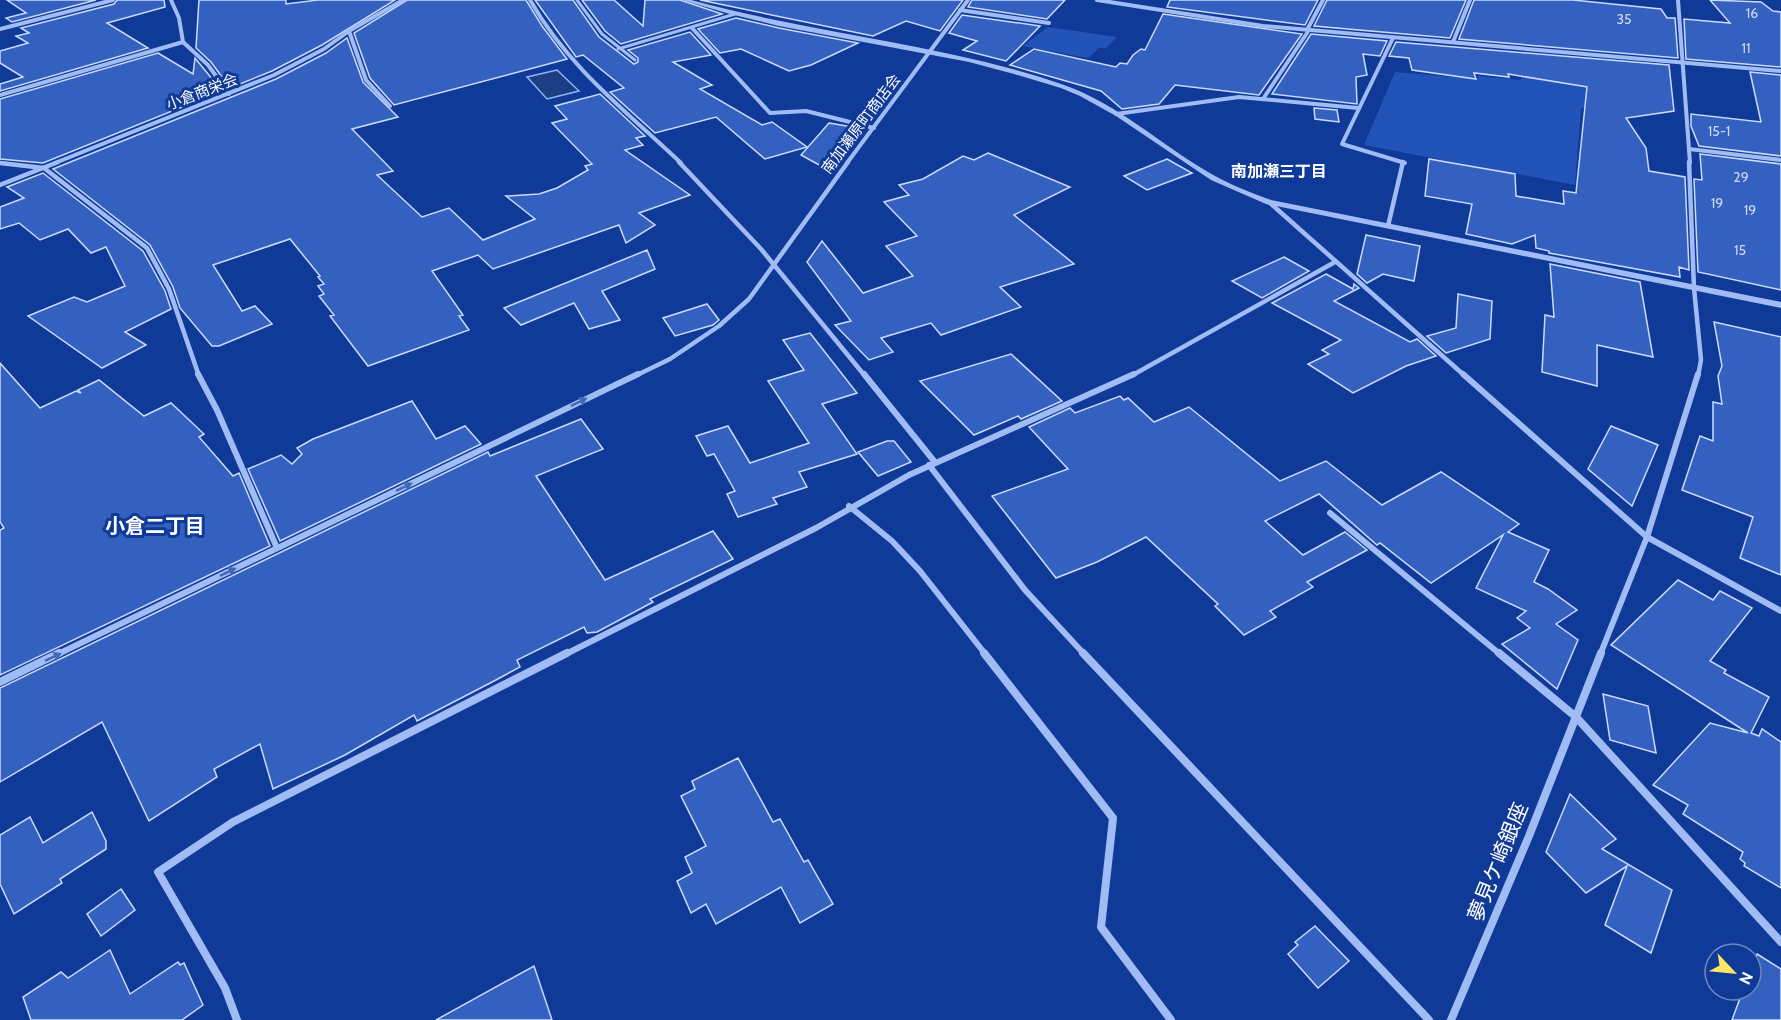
<svg xmlns="http://www.w3.org/2000/svg" width="1781" height="1020" font-family="Cabin,'Noto Sans JP',sans-serif">
<rect width="100%" height="100%" fill="#103a98"/>
<g fill="#2253b8">
<polygon points="1048,27 1117,37 1106,48 1099,48 1088,58 1023,46"/>
<polygon points="1395,72 1477,79 1477,76 1521,80 1521,77 1590,89 1588,109 1581,108 1575,185 1364,145"/>
</g>
<polygon fill="#1d3d84" stroke="#92b5f8" stroke-width="1.5" points="557,70 579,91 547,99 527,77"/>
<g fill="#3461bf" stroke="#c9dbfe" stroke-width="1.5">
<polygon points="7,0 96,0 12,22 6,18 26,13"/>
<polygon points="117,0 164,0 165,7 107,23 148,48 0,91 0,84 23,77 0,63 0,51 28,43 16,36 29,33 21,28 114,4"/>
<polygon points="199,0 286,0 286,4 318,0 395,0 322,45 272,71 230,88 211,62 196,48"/>
<polygon points="407,0 526,0 542,26 567,59 394,105 370,78 354,33"/>
<polygon points="535,0 573,0 599,37 634,64 638,62 638,58 628,50 690,32 711,55 673,62 712,85 700,89 762,125 772,122 807,147 765,159 716,117 655,133 610,92 624,88 583,55 576,57"/>
<polygon points="582,0 614,0 643,26 645,0 680,0 722,14 621,44 605,31"/>
<polygon points="700,0 963,0 940,31 906,21 873,36"/>
<polygon points="972,0 1065,0 1047,19 968,7"/>
<polygon points="1170,0 1318,0 1305,25 1167,7"/>
<polygon points="1327,0 1466,0 1450,38 1314,26"/>
<polygon points="1474,0 1573,0 1661,9 1667,18 1675,18 1678,58 1459,39"/>
<polygon points="1710,0 1761,2 1773,11 1781,12 1781,67 1686,59 1684,19 1730,23"/>
<polygon points="1163,14 1302,34 1259,95 1175,85 1159,104 1122,109 1101,91 1010,65 1034,49 1116,67 1120,63 1127,64 1133,55 1141,49 1145,50"/>
<polygon points="962,15 1040,26 1006,61 963,50 977,41 949,33"/>
<polygon points="736,18 779,28 858,43 811,65 789,71 741,49 720,53 698,29"/>
<polygon points="1311,34 1387,41 1380,56 1363,54 1367,75 1356,77 1357,104 1272,94"/>
<polygon points="347,38 363,82 398,117 352,129 393,171 377,175 422,217 449,208 483,240 535,219 506,196 539,194 557,188 588,170 585,166 592,164 552,123 567,119 555,106 600,94 645,136 636,138 643,145 625,150 690,195 639,213 655,225 626,243 619,225 493,269 478,255 432,271 463,315 459,316 469,330 368,366 330,316 334,315 319,296 324,294 318,286 324,284 318,277 320,276 290,239 213,265 242,311 255,306 272,324 219,346 212,346 180,308 173,287 150,245 53,169 276,79 326,53"/>
<polygon points="1396,42 1669,65 1674,111 1626,118 1646,148 1649,171 1685,177 1689,270 1679,267 1680,277 1549,253 1549,251 1536,248 1535,235 1512,244 1466,234 1472,204 1425,196 1429,159 1515,174 1516,196 1564,204 1563,191 1576,193 1587,87 1508,74 1509,77 1474,73 1476,79 1412,70 1409,58 1389,56"/>
<polygon points="158,53 193,74 195,58 222,91 43,163 0,159 0,99"/>
<polygon points="1750,72 1781,75 1781,156 1699,146 1691,126 1691,114 1761,122"/>
<polygon points="1314,108 1337,110 1339,122 1315,119"/>
<polygon points="829,123 853,127 821,166 801,155"/>
<polygon points="988,153 1070,187 1014,215 1074,264 1000,287 1021,307 941,335 931,323 881,338 893,352 869,360 835,325 851,321 807,262 822,241 863,293 913,276 886,246 917,236 884,202 909,195 899,185 923,179 963,156 974,160"/>
<polygon points="1700,154 1781,164 1781,290 1698,272 1694,179 1702,180"/>
<polygon points="1167,159 1192,173 1147,190 1124,176"/>
<polygon points="43,173 143,251 165,291 171,309 125,332 146,345 102,368 28,316 74,297 87,302 125,286 106,247 91,253 68,229 40,240 19,223 0,229 0,207 24,198 7,187"/>
<polygon points="1366,235 1420,246 1414,281 1383,274 1367,283 1357,274"/>
<polygon points="647,250 655,269 602,291 620,320 589,329 574,303 521,325 504,308"/>
<polygon points="1284,257 1309,271 1262,298 1232,281"/>
<polygon points="1550,264 1640,282 1653,357 1597,345 1597,386 1542,372 1545,315 1554,317"/>
<polygon points="1326,274 1353,289 1354,284 1359,288 1334,301 1410,342 1417,339 1436,356 1406,366 1353,393 1308,364 1329,354 1322,350 1341,340 1272,303"/>
<polygon points="1458,294 1492,301 1490,339 1446,353 1427,336 1456,328"/>
<polygon points="707,304 719,320 713,325 675,336 663,318"/>
<polygon points="1714,322 1781,337 1781,575 1740,558 1753,517 1682,490 1700,436 1713,441 1713,402 1722,404 1718,376 1722,366"/>
<polygon points="810,333 857,393 822,404 857,454 799,472 807,487 773,498 777,504 738,517 727,494 735,491 714,454 707,456 696,436 728,426 750,463 809,443 768,381 804,370 783,340"/>
<polygon points="1011,354 1062,401 1021,419 1018,416 974,435 920,381"/>
<polygon points="0,363 40,408 76,391 81,393 78,390 99,380 144,416 171,403 204,434 199,437 233,476 239,473 270,546 0,675 0,530 4,528 0,522"/>
<polygon points="1120,396 1124,400 1128,398 1154,422 1189,407 1280,481 1326,461 1382,505 1441,472 1519,524 1508,532 1549,550 1534,582 1548,589 1577,610 1556,624 1578,640 1557,689 1502,644 1530,628 1517,618 1526,611 1476,588 1503,535 1431,583 1380,543 1377,545 1319,494 1265,521 1303,555 1345,532 1367,550 1307,582 1313,587 1270,611 1276,617 1244,635 1215,606 1218,604 1146,537 1097,562 1056,578 992,496 1068,469 1029,427 1070,408 1075,413"/>
<polygon points="412,401 436,439 465,426 481,444 280,541 248,469 281,455 292,464 302,454 297,448 313,439"/>
<polygon points="581,419 603,449 536,476 605,580 713,531 733,559 650,599 653,602 597,632 587,633 584,627 517,660 520,667 494,681 417,721 414,715 345,755 273,789 260,744 214,769 217,777 149,821 102,722 0,782 0,688 488,452 490,456"/>
<polygon points="1611,426 1658,445 1632,506 1588,469"/>
<polygon points="887,441 894,441 911,462 878,476 858,452"/>
<polygon points="1678,580 1713,600 1720,591 1752,608 1710,661 1726,670 1724,673 1769,697 1751,733 1759,736 1762,729 1781,742 1781,888 1744,866 1745,863 1740,859 1743,852 1683,814 1688,805 1653,785 1710,723 1748,733 1611,645"/>
<polygon points="1603,694 1648,706 1656,753 1610,740"/>
<polygon points="738,758 773,822 780,819 804,862 808,860 833,904 800,923 781,887 716,924 706,904 691,913 677,881 692,873 685,857 706,846 681,796 695,789 692,781"/>
<polygon points="1570,794 1616,839 1602,849 1672,890 1651,953 1605,925 1627,866 1586,893 1546,852"/>
<polygon points="92,812 106,841 106,849 60,879 62,883 14,914 0,884 0,835 30,817 43,843"/>
<polygon points="121,889 135,910 101,936 87,914"/>
<polygon points="1315,926 1349,961 1318,988 1288,954 1298,945 1295,942"/>
<polygon points="110,950 130,994 178,962 180,965 184,963 203,1005 182,1020 31,1020 23,997 61,972 68,978"/>
<polygon points="1757,954 1781,969 1781,1020 1732,1020 1743,990 1751,990 1751,970"/>
<polygon points="534,966 552,1020 436,1020"/>
</g>
<g fill="none" stroke-linecap="round" stroke-linejoin="round">
<g stroke="#a1bcf4" stroke-width="3">
<polyline points="577,0 602,34 635,60"/>
<polyline points="618,49 735,14"/>
</g>
<g stroke="#a1bcf4" stroke-width="4">
<polyline points="171,0 179,18 183,42 208,65 229,94"/>
<path d="M 530,0 C 568,67 626,111 681,163"/>
<polyline points="1097,0 1263,26 1781,71"/>
<polyline points="1678,0 1690,163"/>
<polyline points="960,10 1049,23"/>
<polyline points="692,28 770,113 806,111 874,128"/>
<polyline points="0,29 113,0"/>
<polyline points="1307,30 1323,0"/>
<polyline points="349,31 366,80 390,106"/>
<polyline points="1393,38 1342,144 1405,163"/>
<polyline points="1453,42 1470,0"/>
<polyline points="0,95 183,42"/>
<polyline points="1263,99 1309,30"/>
<polyline points="1116,114 1239,97 1358,108"/>
<polyline points="1689,149 1781,160"/>
<polyline points="55,163 274,75 324,49 349,31 403,0"/>
<polyline points="847,163 968,0"/>
</g>
<g stroke="#a1bcf4" stroke-width="4.5">
<polyline points="679,162 761,249 865,376"/>
<polyline points="1689,162 1694,288 1701,360 1698,376"/>
<polyline points="0,163 44,168 147,248 169,289 199,376"/>
<polyline points="0,185 58,162"/>
<polyline points="1269,202 1465,376"/>
<polyline points="1388,226 1403,162"/>
<polyline points="635,376 670,359 719,326 749,299 848,162"/>
<polyline points="1131,376 1335,262"/>
</g>
<g stroke="#a1bcf4" stroke-width="6">
<polyline points="198,374 217,410 277,548"/>
<polyline points="864,374 934,461"/>
<polyline points="1463,374 1647,537 1781,611"/>
<polyline points="929,465 1025,590 1085,655"/>
<polyline points="849,506 892,541 920,571 986,655"/>
<polyline points="1330,513 1501,655"/>
<polyline points="56,655 638,374"/>
<polyline points="564,655 816,528 909,475 1134,374"/>
<polyline points="1600,655 1647,537 1698,374"/>
</g>
<g stroke="#a1bcf4" stroke-width="8">
<polyline points="984,653 1113,818 1101,927 1171,1020"/>
<polyline points="1083,653 1429,1020"/>
<polyline points="1499,653 1576,717 1781,942"/>
<polyline points="0,682 59,653"/>
<polyline points="237,1020 225,988 158,872 233,822 567,653"/>
<polyline points="1451,1020 1529,836 1601,653"/>
</g>
<path fill="#a1bcf4" fill-rule="evenodd" d="M 682,0 L 691,0 C 814,34 943,43 1064,85 C 1118,104 1160,144 1208,172 C 1228,184 1249,192 1271,200 L 1781,302 L 1781,308 L 1266,204 L 1211,180 L 1116,116 L 1080,96 L 1061,88 L 1014,74 L 969,62 L 779,26 L 730,14 Z"/>
</g>
<defs><path id="oneway-solid" d="M-6-.8H1V-3.2L6.5 0L1 3.2V.8H-6Z" transform="scale(1.5)"/></defs>
<g fill="#4368b8">
<use href="#oneway-solid" transform="translate(579 402) rotate(-26)"/>
<use href="#oneway-solid" transform="translate(404 487) rotate(-26)"/>
<use href="#oneway-solid" transform="translate(228 572) rotate(-26)"/>
<use href="#oneway-solid" transform="translate(53 657) rotate(-25)"/>
</g>
<g text-anchor="middle" stroke-width="6" stroke-linejoin="round" paint-order="stroke">
<g font-size="14" fill="#ccd8ef">
<text x="1752" y="18">16</text>
<text x="1624" y="24">35</text>
<text x="1746" y="53">11</text>
<text x="1719" y="136">15-1</text>
<text x="1741" y="182">29</text>
<text x="1717" y="208">19</text>
<text x="1750" y="215">19</text>
<text x="1740" y="255">15</text>
</g>
<g font-size="15" fill="#fff" stroke="#103a98">
<text transform="translate(202 92) rotate(-21)" y="5">小倉商栄会</text>
<text transform="translate(861 124) rotate(-53)" y="5">南加瀬原町商店会</text>
</g>
<g font-size="16" font-weight="bold" fill="#fff" stroke="#103a98">
<text x="1279" y="177">南加瀬三丁目</text>
</g>
<g font-size="20" font-weight="bold" fill="#fff" stroke="#103a98">
<text x="155" y="533">小倉二丁目</text>
</g>
<g font-size="21" fill="#fff" stroke="#103a98">
<text transform="translate(1498 862) rotate(-68)" y="7">夢見ケ崎銀座</text>
</g>
</g>
<g transform="translate(1733 972) rotate(116)"><circle r="28" fill="#103a98" stroke="#7089c1" stroke-width="1.5"/>
<path d="M0-4.5L10 22L0 15L-10 22Z" fill="#ffe664"/>
<text y="-9" font-size="16" font-weight="bold" text-anchor="middle" fill="#ffffff">N</text>
</g>
</svg>
